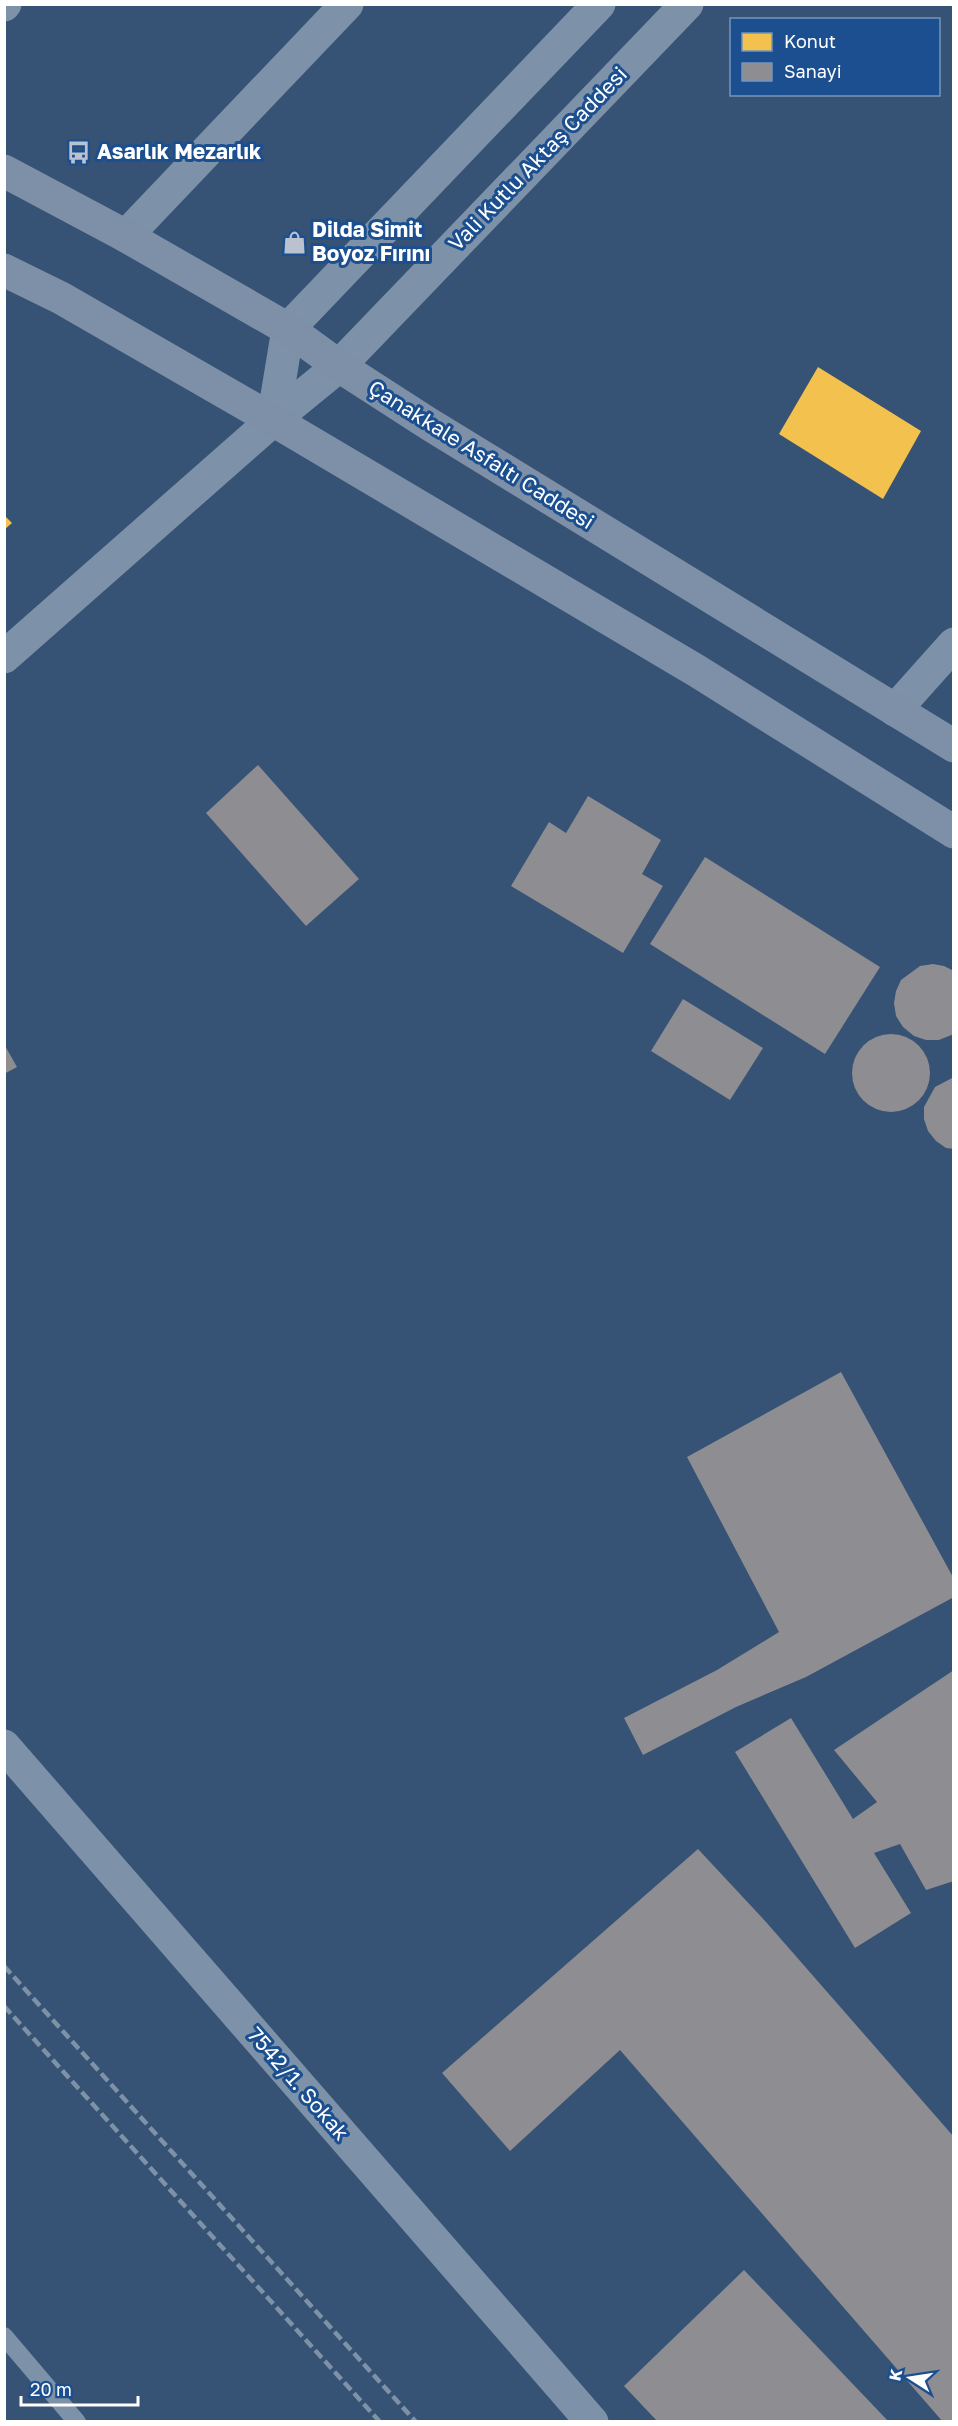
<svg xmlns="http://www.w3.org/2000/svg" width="958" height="2426" font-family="'Golos Text',sans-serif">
<rect width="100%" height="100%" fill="#365274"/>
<g fill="#f2c14e">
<polygon points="818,367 921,431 883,499 779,434"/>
<polygon points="4,515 12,523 4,530"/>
</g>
<g fill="#8d8d92">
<polygon points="258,765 359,879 306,926 206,813"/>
<polygon points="588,796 661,840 642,874 663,886 623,953 511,886 549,822 566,833"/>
<polygon points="705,857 880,967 825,1054 650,944"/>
<polygon points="933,964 944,966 954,971 954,1034 939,1040 926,1040 914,1036 903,1027 896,1016 894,1003 896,991 901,980 920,966"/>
<polygon points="683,999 763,1048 730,1100 651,1051"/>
<circle cx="891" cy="1073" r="39"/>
<polygon points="4,1044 17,1067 4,1074"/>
<polygon points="954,1077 954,1149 946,1148 936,1141 928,1131 924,1119 924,1107 935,1087"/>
<polygon points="841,1372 954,1579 954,1597 806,1677 736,1707 643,1755 624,1718 717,1670 779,1632 687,1457"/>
<polygon points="954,1670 954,1881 926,1890 900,1844 874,1853 911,1913 855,1948 735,1752 791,1718 853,1819 877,1802 834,1750"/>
<polygon points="698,1849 766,1922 954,2137 954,2422 943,2422 620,2050 510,2151 442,2073"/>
<polygon points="744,2270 889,2422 658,2422 624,2386"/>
</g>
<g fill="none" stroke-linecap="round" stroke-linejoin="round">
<polyline stroke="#7d92a8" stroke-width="18" points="4,2336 77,2422"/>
<g stroke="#7d92a8" stroke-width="33">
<polyline points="4,5 5,4"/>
<polyline points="126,236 347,4"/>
<polyline points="895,710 954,644"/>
<polyline points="4,1746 592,2422"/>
</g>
<g stroke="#7d92a8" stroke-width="33">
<polyline points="273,420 288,329 599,4"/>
<polyline points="4,657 273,420 339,366 687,4"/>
</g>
<g stroke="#7e90a7" stroke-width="33">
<polyline points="4,171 126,236 288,329 339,366 429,424 954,746"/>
<polyline points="4,270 61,298 273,420 697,671 954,832"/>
</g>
<g stroke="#7e92a7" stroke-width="4.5" stroke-dasharray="10 4.5" stroke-linecap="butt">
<polyline points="4,1966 416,2422"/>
<polyline points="4,2006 380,2422"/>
</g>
</g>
<defs>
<symbol id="bus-bare" viewBox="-9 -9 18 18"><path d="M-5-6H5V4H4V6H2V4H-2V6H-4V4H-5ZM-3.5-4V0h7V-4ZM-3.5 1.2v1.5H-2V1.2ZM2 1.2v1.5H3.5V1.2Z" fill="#b9c2ce" stroke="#1b4f8f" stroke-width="2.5" paint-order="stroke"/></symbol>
<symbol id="shop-bare" viewBox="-9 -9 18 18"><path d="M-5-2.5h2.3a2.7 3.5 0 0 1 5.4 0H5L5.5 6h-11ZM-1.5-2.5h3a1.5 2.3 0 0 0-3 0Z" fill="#b9c2ce" stroke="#1b4f8f" stroke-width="2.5" paint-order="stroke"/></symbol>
</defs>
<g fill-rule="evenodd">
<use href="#bus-bare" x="62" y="136" width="33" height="33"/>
<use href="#shop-bare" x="278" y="226" width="33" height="33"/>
</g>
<g text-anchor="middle" stroke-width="6" stroke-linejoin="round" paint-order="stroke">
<g font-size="21" font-weight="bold" fill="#fff" stroke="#1b4f8f" text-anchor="start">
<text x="97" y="159">Asarlık Mezarlık</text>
<text x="312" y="237">Dilda Simit<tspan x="312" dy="24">Boyoz Fırını</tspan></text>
</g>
<g font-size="21" fill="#fff" stroke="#1b4f8f">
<text transform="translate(538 159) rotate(-46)" y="7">Vali Kutlu Aktaş Caddesi</text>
<text transform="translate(481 455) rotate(32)" y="7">Çanakkale Asfaltı Caddesi</text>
<text transform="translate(298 2084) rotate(49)" y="7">7542/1. Sokak</text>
</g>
</g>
<rect width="958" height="2426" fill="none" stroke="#ffffff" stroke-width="12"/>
<rect x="730" y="18" width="210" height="78" fill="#1b4f8f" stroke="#7695bc" stroke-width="1.5"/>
<rect x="742" y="33" width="30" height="18" fill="#f2c14e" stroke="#7695bc" stroke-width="1.5"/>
<text x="784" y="48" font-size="18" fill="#ffffff">Konut</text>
<rect x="742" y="63" width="30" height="18" fill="#8d8d92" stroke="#7695bc" stroke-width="1.5"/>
<text x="784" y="78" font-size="18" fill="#ffffff">Sanayi</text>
<g transform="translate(910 2378) rotate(282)" stroke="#1b4f8f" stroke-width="4.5" paint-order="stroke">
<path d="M0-4.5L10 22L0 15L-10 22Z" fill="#ffffff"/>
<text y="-9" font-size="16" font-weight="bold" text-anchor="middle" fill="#ffffff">K</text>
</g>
<path d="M21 2396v9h117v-9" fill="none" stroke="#ffffff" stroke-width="3"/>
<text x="30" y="2396" font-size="18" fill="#ffffff" stroke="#1b4f8f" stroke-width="4.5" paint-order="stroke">20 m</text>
</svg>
